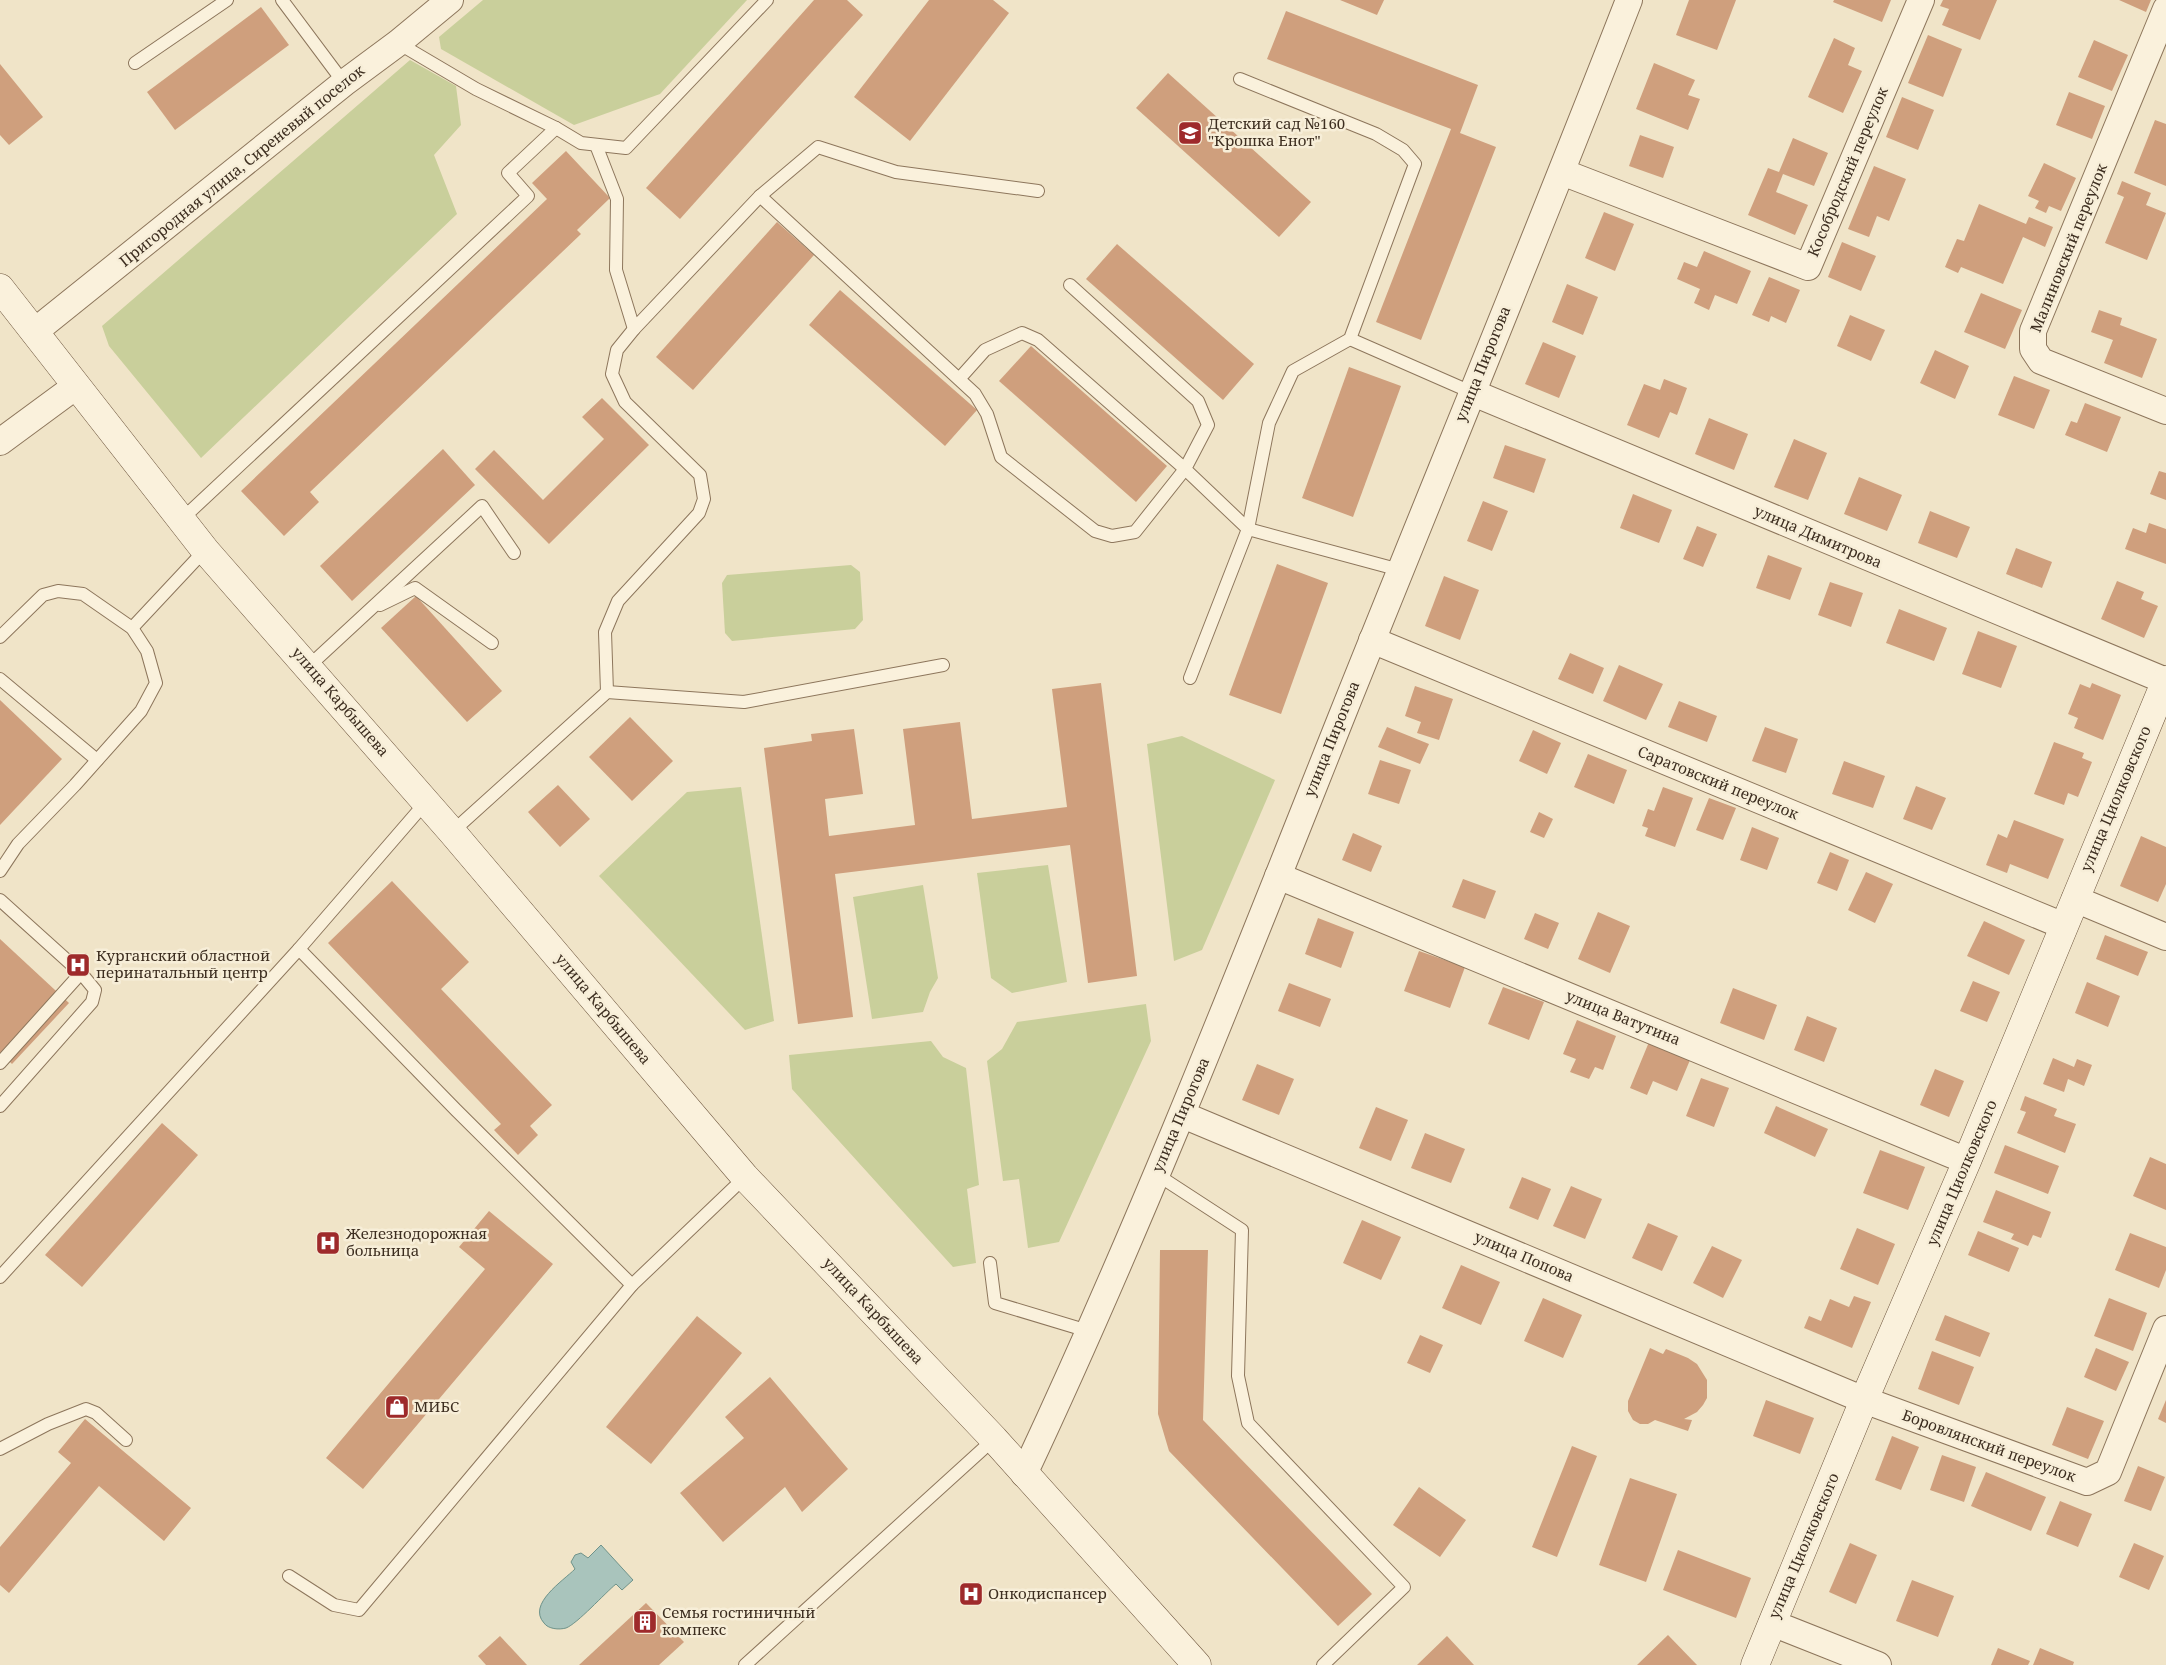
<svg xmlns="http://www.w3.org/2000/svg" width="2166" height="1665" font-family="'Noto Serif',serif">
<rect width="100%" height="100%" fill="#f0e4c8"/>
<g fill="#c9cf9b">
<polygon points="483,0 747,0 660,94 574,125 441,49 439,37"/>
<polygon points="410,60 456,86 461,125 434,155 457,214 201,458 109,346 102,326"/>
<polygon points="851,565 860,572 863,620 855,629 732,641 725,633 722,583 727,575"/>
<polygon points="1182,736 1275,780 1202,950 1174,961 1147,744"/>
<polygon points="741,787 774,1021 745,1030 599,876 687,792"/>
<polygon points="1048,865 1067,982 1012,993 991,978 977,873"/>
<polygon points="923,885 938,978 930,992 923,1012 872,1019 853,897"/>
<polygon points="1146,1004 1151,1041 1059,1242 1028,1248 1019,1179 1003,1181 987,1061 1002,1049 1017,1022"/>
<polygon points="931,1041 943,1057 966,1068 979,1185 967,1189 976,1263 953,1267 792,1089 789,1055"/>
</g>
<path fill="#a9c4bc" stroke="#6f938a" d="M 601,1545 L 633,1580 L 622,1590 L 616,1584 C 605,1593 577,1624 566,1628 C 559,1630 548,1629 544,1623 C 527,1604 563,1581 575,1569 L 571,1562 L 575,1555 L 581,1553 L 588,1558 Z"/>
<g fill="#cf9f7d">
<polygon points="814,0 847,0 863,15 680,219 646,188"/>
<polygon points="929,0 993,0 1009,13 910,141 854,97"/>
<polygon points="1340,0 1384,0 1377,15"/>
<polygon points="1689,0 1736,0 1717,50 1676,35"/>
<polygon points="1834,0 1891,0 1882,22 1833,2"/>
<polygon points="1943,0 1997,0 1980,40 1942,25 1949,9 1940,6"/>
<polygon points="2119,0 2151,0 2146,12"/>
<polygon points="261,7 289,45 175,130 147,92"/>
<polygon points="1286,11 1478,85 1460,133 1496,147 1421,340 1376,322 1451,129 1267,59"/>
<polygon points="1928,35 1962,49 1943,97 1908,83"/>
<polygon points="1834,38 1855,48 1848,65 1862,71 1843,113 1808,97"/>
<polygon points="2094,40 2128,55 2112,91 2078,77"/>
<polygon points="1654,63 1695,80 1688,95 1700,99 1688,130 1636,109"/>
<polygon points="0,64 43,117 9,145 0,135"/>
<polygon points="1168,73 1311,202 1279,237 1136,108"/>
<polygon points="2069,92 2105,106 2092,139 2056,125"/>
<polygon points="1902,97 1934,110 1918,150 1886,137"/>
<polygon points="2155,120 2166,124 2166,186 2134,173"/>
<polygon points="1640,135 1674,147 1663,178 1629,166"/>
<polygon points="1793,138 1828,153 1814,186 1783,174 1776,192 1808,205 1795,235 1748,215 1768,168 1779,172"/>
<polygon points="566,151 610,198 577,230 581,234 310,492 319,502 284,536 241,491 547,199 532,183"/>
<polygon points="2044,163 2076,178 2061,211 2049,206 2046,213 2035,208 2039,201 2028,196"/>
<polygon points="1874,166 1906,179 1889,221 1877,216 1869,237 1848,229"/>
<polygon points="2122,181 2151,193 2146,205 2166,213 2147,260 2105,243 2124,197 2117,194"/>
<polygon points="1979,204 2026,224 2029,217 2053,227 2045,247 2023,237 2003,284 1961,267 1958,273 1945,267 1957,239 1964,241"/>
<polygon points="1604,212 1634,224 1615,271 1585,258"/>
<polygon points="777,222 814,255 693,390 656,357"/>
<polygon points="1842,242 1876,256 1861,291 1828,277"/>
<polygon points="1117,244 1254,364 1223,400 1086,279"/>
<polygon points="1704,251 1751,271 1737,304 1715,295 1709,310 1694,303 1700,289 1677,279 1684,262 1697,267"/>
<polygon points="1769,277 1800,290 1786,323 1771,316 1769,322 1752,315"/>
<polygon points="1567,284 1598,297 1583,335 1552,322"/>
<polygon points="840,290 977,410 945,446 809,325"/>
<polygon points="1981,293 2022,310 2005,349 1964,332"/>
<polygon points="2099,310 2122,318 2120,325 2157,339 2142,378 2104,363 2113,340 2091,332"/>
<polygon points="1850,315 1885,330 1871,361 1837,346"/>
<polygon points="1543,342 1576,356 1559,398 1525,384"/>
<polygon points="1031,346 1167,466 1136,502 999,381"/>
<polygon points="1935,350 1969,366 1955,399 1920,383"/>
<polygon points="1349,367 1401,386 1353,517 1302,498"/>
<polygon points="2014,376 2050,390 2034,429 1998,415"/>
<polygon points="1664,379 1687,388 1677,415 1670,412 1659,438 1627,425 1644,384 1660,390"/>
<polygon points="602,398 649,445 549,544 475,469 494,450 543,500 604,439 582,417"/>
<polygon points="2085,403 2121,417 2107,452 2065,435 2071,421 2077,423"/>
<polygon points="1709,418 1748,434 1734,470 1695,454"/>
<polygon points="1794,439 1827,453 1808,500 1774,487"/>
<polygon points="1505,445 1546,459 1534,493 1493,478"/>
<polygon points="443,449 475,485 352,601 320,566"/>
<polygon points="2159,471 2166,473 2166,500 2150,494"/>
<polygon points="1859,477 1902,495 1887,531 1844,514"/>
<polygon points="1633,494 1672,510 1659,543 1620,528"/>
<polygon points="1483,501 1508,511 1492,551 1467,541"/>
<polygon points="1930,511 1970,527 1957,558 1918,543"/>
<polygon points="2149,523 2166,529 2166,564 2125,549 2133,528 2146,533"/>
<polygon points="1697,526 1717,534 1703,567 1683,559"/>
<polygon points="2016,548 2052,562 2042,588 2006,574"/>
<polygon points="1768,555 1802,568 1790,600 1756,588"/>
<polygon points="1277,564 1328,583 1281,714 1229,695"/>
<polygon points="1444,576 1479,590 1460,640 1425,626"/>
<polygon points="2117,581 2144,592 2141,599 2158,606 2144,638 2101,619"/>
<polygon points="1830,582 1863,593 1851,627 1818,615"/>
<polygon points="416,596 502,691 467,722 381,628"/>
<polygon points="1899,609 1947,628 1934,661 1886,643"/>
<polygon points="1978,631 2017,646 2001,688 1962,674"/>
<polygon points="1570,653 1604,668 1593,694 1558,679"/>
<polygon points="1619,665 1663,684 1646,720 1603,701"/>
<polygon points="1101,683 1137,976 1088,983 1070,845 835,874 853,1017 798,1024 764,748 812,741 811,734 854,729 863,794 825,799 829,836 915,825 903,729 960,722 972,819 1067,807 1052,689"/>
<polygon points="2092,683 2121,695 2103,740 2074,728 2078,718 2068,714 2080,684 2090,688"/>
<polygon points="1415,686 1453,699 1439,740 1417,733 1421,722 1405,716"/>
<polygon points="0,700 62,759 0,825"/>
<polygon points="1679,701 1717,716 1707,742 1668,727"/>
<polygon points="630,717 673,761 632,801 589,757"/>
<polygon points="1387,727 1429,744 1420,764 1378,747"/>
<polygon points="1765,727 1798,739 1786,773 1752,761"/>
<polygon points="1533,730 1561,743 1547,774 1519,761"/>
<polygon points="2054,742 2084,753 2082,758 2092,762 2078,797 2068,793 2064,805 2034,794"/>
<polygon points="1588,754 1627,770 1614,804 1574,787"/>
<polygon points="1380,760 1411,770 1399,804 1368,794"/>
<polygon points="1844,761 1885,776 1873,808 1832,794"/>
<polygon points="558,785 590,819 560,847 528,812"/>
<polygon points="1916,786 1946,798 1932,830 1903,819"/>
<polygon points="1663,787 1693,798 1675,847 1645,836 1648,828 1642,826 1648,809 1654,811"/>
<polygon points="1709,798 1736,808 1723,840 1696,830"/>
<polygon points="1539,812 1553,819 1544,838 1530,832"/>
<polygon points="2014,820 2064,839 2048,879 2010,864 2007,873 1986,865 1998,834 2007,838"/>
<polygon points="1752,827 1779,838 1767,870 1740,860"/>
<polygon points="1353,833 1382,846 1371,872 1342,860"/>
<polygon points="2141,836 2166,847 2166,884 2158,902 2120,886"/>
<polygon points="1830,852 1849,860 1837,891 1817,883"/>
<polygon points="1866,872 1893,884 1875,923 1848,910"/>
<polygon points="1463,879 1496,891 1485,919 1452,907"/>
<polygon points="392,881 469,962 441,989 552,1105 530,1126 538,1135 518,1155 494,1130 501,1124 328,943"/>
<polygon points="1598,912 1630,926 1610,973 1578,959"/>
<polygon points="1535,913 1559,923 1548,949 1524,939"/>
<polygon points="1318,918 1354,932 1341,968 1305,954"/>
<polygon points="1984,921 2025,940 2009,975 1967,956"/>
<polygon points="2105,935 2148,952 2138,976 2096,959"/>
<polygon points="0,939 69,1003 12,1064 0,1052"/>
<polygon points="1419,951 1465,967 1450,1008 1404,991"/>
<polygon points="1973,981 2000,992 1987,1022 1960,1011"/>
<polygon points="2087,982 2120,996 2108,1027 2075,1013"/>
<polygon points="1289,983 1331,999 1320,1027 1278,1011"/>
<polygon points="1503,987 1544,1002 1529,1040 1488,1024"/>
<polygon points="1733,988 1777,1005 1764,1040 1720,1023"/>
<polygon points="1807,1016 1837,1028 1824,1062 1794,1050"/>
<polygon points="1577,1020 1616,1036 1603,1070 1595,1067 1589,1079 1570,1072 1576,1059 1563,1054"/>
<polygon points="1649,1042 1690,1060 1677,1091 1653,1081 1647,1095 1630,1088"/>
<polygon points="2053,1058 2074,1067 2077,1059 2092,1065 2084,1086 2068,1079 2064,1092 2043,1084"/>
<polygon points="1257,1064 1294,1079 1279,1115 1242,1100"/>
<polygon points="1935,1069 1964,1081 1949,1117 1920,1105"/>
<polygon points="1701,1078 1729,1088 1714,1127 1686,1116"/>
<polygon points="2025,1096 2057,1109 2054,1116 2076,1124 2065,1153 2017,1133 2026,1112 2020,1110"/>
<polygon points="1776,1106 1828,1129 1815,1157 1764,1133"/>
<polygon points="1376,1107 1408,1120 1391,1161 1359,1148"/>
<polygon points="162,1123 198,1155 82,1287 45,1255"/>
<polygon points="1425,1133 1465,1149 1451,1183 1411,1168"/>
<polygon points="2005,1145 2059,1166 2048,1194 1994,1173"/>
<polygon points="1880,1150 1925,1167 1908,1210 1863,1193"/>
<polygon points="2150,1157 2166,1164 2166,1210 2133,1196"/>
<polygon points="1522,1177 1551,1189 1538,1220 1509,1208"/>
<polygon points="1571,1186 1602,1199 1585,1239 1553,1226"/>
<polygon points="1996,1190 2051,1212 2041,1238 2033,1235 2028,1246 2011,1239 2014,1234 1983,1222"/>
<polygon points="489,1211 553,1264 363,1489 326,1458 485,1269 459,1247"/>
<polygon points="1362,1220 1401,1237 1381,1280 1343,1263"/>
<polygon points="1648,1223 1678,1236 1662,1271 1632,1258"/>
<polygon points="1857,1228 1895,1244 1878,1285 1840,1269"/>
<polygon points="1978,1231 2019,1248 2009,1272 1968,1255"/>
<polygon points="2130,1233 2166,1247 2166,1270 2159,1288 2115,1270"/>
<polygon points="1712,1246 1742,1260 1723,1298 1693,1283"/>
<polygon points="1160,1250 1208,1250 1203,1420 1372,1594 1338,1626 1169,1451 1158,1414"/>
<polygon points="1461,1265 1500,1282 1481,1325 1442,1308"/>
<polygon points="1854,1296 1871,1302 1852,1348 1804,1328 1809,1316 1821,1321 1830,1299 1849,1307"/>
<polygon points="1543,1298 1582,1315 1563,1358 1524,1341"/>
<polygon points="2109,1298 2147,1313 2133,1351 2094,1336"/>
<polygon points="1945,1315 1990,1333 1980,1357 1935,1340"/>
<polygon points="697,1316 742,1353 651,1464 606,1427"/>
<polygon points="1420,1335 1443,1345 1430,1373 1407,1363"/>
<polygon points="1650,1348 1663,1354 1666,1349 1688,1358 1697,1364 1707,1380 1707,1398 1703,1405 1697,1412 1684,1419 1692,1420 1688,1431 1655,1420 1648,1424 1640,1424 1633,1420 1628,1411 1628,1401"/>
<polygon points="2096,1348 2129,1362 2116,1391 2084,1377"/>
<polygon points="1932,1351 1974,1367 1959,1405 1918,1389"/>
<polygon points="770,1377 848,1469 802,1512 785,1487 723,1542 680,1493 744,1438 725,1417"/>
<polygon points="1766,1400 1814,1418 1800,1454 1753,1436"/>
<polygon points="2166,1400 2166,1423 2158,1419"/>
<polygon points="2067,1407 2104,1421 2088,1459 2052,1445"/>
<polygon points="85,1419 191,1508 164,1541 99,1486 9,1593 0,1585 0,1547 71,1463 58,1452"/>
<polygon points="1892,1436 1919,1447 1901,1490 1875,1480"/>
<polygon points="1572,1446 1597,1456 1557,1557 1532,1547"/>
<polygon points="1942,1455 1976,1467 1964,1502 1930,1490"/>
<polygon points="2138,1466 2165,1477 2151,1511 2124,1501"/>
<polygon points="1986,1472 2046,1497 2031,1531 1971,1506"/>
<polygon points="1630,1478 1677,1494 1646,1582 1599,1565"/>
<polygon points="1419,1487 1466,1520 1440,1557 1393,1525"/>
<polygon points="2060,1501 2092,1514 2078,1547 2046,1534"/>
<polygon points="1850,1543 1877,1555 1856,1604 1829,1592"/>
<polygon points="2134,1543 2164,1556 2149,1590 2119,1577"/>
<polygon points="1678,1550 1751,1578 1736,1618 1663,1590"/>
<polygon points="1912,1580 1954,1596 1938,1637 1896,1621"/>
<polygon points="646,1603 684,1642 659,1665 579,1665"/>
<polygon points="1668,1635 1697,1665 1637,1665"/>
<polygon points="500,1636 527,1665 486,1665 478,1656"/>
<polygon points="1447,1636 1474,1665 1417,1665"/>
<polygon points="1998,1648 2030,1661 2028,1665 1991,1665"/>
<polygon points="2040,1648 2074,1662 2073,1665 2033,1665"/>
</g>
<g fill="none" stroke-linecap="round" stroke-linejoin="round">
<defs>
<g id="lane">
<polyline points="282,0 344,83"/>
<polyline points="398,43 476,89 556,128 581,143 626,148 767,0"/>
<polyline points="135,63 227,0"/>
<polyline points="596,145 617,199 616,270 634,329 760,196 818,147 896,172 1038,191"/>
<polyline points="760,196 975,394 987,414 1001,457 1095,531 1112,536 1135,532 1185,469 1038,340 1022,333 985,350 960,378"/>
<polyline points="1070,285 1198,401 1208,425 1185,469 1248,529 1400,570"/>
<polyline points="1350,339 1471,392"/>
<polyline points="181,520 528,196 508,173 556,128"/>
<polyline points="380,605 415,588 492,643"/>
<polyline points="132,628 205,550"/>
<polyline points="0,637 43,595 58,591 83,594 132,628 147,651 156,683 141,711 75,785 18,844 0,871"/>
<polyline points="309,666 482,506 514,553"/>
<polyline points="1190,678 1248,529 1269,423 1293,371 1350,339 1415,164 1403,150 1376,134 1240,79"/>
<polyline points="0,679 97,760"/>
<polyline points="607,692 605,632 618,601 699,513 704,499 700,475 625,402 612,374 617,350 634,329"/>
<polyline points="452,832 607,692 744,702 943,665"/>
<polyline points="0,900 81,973 95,990 92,1002 0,1106"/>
<polyline points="299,949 426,802"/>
<polyline points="0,1063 81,973"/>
<polyline points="1156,1174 1242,1230 1238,1376 1248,1423 1404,1587 1323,1665"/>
<polyline points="990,1263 995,1303 1088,1331"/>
<polyline points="0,1277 299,949 456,1110 632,1285 745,1177"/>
<polyline points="0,1449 48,1424 86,1409 96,1413 126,1440"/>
<polyline points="289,1576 334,1605 359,1610 632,1285"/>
<polyline points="745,1665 994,1439"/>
</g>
<g id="street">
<polyline points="2166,9 2033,331 2033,349 2041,361 2166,411"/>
<polyline points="1562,172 1808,267 1921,0"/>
<polyline points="34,332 344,83 398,43 450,0"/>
<polyline points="1471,392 2166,681"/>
<polyline points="0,442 76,386"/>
<polyline points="1372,640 2064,926"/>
<polyline points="1278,876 1967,1161"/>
<polyline points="2075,899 2166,937"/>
<polyline points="1183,1115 1864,1400 2087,1482 2108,1472 2166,1329"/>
<path d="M 1024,1474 C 1141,1225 1241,969 1343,713 C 1438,476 1536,239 1629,0"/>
<polyline points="1772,1623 1878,1665"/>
</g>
<g id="secondary">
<polyline points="0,288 205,550 452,832 745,1177 994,1439 1197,1665"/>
<polyline points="1755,1665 1864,1400 1967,1161 2166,680"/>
</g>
</defs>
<use href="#lane" stroke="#8d765c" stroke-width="14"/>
<use href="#street" stroke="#8d765c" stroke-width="28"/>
<use href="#secondary" stroke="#6f573f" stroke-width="29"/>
<use href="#lane" stroke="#faf1dc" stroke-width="12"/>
<use href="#street" stroke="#faf1dc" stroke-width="26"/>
<use href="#secondary" stroke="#faf1dc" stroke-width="28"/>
</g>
<defs>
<symbol id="school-square" viewBox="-11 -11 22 22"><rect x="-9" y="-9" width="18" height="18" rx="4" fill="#9e2a2b" stroke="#f7eed8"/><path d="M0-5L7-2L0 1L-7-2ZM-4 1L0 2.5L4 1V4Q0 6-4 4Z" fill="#fff"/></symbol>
<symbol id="hospital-square" viewBox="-11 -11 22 22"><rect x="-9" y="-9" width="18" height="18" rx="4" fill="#9e2a2b" stroke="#f7eed8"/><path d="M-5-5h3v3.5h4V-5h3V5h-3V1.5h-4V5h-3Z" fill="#fff"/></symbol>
<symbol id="shop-square" viewBox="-11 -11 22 22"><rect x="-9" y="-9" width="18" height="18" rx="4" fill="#9e2a2b" stroke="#f7eed8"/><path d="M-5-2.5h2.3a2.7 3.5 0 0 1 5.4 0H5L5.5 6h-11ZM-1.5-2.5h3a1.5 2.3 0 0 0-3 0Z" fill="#fff"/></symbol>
<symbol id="building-square" viewBox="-11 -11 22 22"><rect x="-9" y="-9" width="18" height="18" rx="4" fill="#9e2a2b" stroke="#f7eed8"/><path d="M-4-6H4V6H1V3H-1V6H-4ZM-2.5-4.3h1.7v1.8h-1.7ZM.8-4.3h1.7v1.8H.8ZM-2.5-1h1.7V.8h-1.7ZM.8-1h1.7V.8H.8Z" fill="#fff"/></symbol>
</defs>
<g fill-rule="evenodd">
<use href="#school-square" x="1176" y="119" width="28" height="28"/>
<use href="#hospital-square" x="64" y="951" width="28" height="28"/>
<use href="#hospital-square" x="314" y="1229" width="28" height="28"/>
<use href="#shop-square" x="383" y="1393" width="28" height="28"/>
<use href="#hospital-square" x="957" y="1580" width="28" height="28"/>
<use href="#building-square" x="631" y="1608" width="28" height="28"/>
</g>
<g text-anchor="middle" stroke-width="5" stroke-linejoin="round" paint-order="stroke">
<g font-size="15" fill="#3d2e20" stroke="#f7eed8" text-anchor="start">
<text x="1208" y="129">Детский сад №160<tspan x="1208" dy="17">"Крошка Енот"</tspan></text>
<text x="96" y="961">Курганский областной<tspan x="96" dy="17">перинатальный центр</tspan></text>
<text x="346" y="1239">Железнодорожная<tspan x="346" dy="17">больница</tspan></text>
<text x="414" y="1412">МИБС</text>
<text x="988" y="1599">Онкодиспансер</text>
<text x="662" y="1618">Семья гостиничный<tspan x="662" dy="17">компекс</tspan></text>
</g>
<g font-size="15" fill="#3d2e20" stroke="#f7eed8">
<text transform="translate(242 166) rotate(-39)" y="5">Пригородная улица, Сиреневый поселок</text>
<text transform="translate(1848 172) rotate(-67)" y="5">Кособродский переулок</text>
<text transform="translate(2069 248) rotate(-68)" y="5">Малиновский переулок</text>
<text transform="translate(1483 364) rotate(-68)" y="5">улица Пирогова</text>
<text transform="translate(1818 537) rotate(23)" y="5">улица Димитрова</text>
<text transform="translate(340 702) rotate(49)" y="5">улица Карбышева</text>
<text transform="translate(1332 739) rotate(-68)" y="5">улица Пирогова</text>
<text transform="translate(1718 783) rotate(22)" y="5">Саратовский переулок</text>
<text transform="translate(2116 799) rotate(-67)" y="5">улица Циолковского</text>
<text transform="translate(603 1009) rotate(50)" y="5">улица Карбышева</text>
<text transform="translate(1623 1018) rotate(22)" y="5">улица Ватутина</text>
<text transform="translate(1181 1115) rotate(-67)" y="5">улица Пирогова</text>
<text transform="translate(1962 1173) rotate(-67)" y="5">улица Циолковского</text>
<text transform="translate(1524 1257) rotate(23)" y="5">улица Попова</text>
<text transform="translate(873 1311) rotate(47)" y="5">улица Карбышева</text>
<text transform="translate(1989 1446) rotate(20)" y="5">Боровлянский переулок</text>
<text transform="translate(1804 1546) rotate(-67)" y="5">улица Циолковского</text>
</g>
</g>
</svg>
